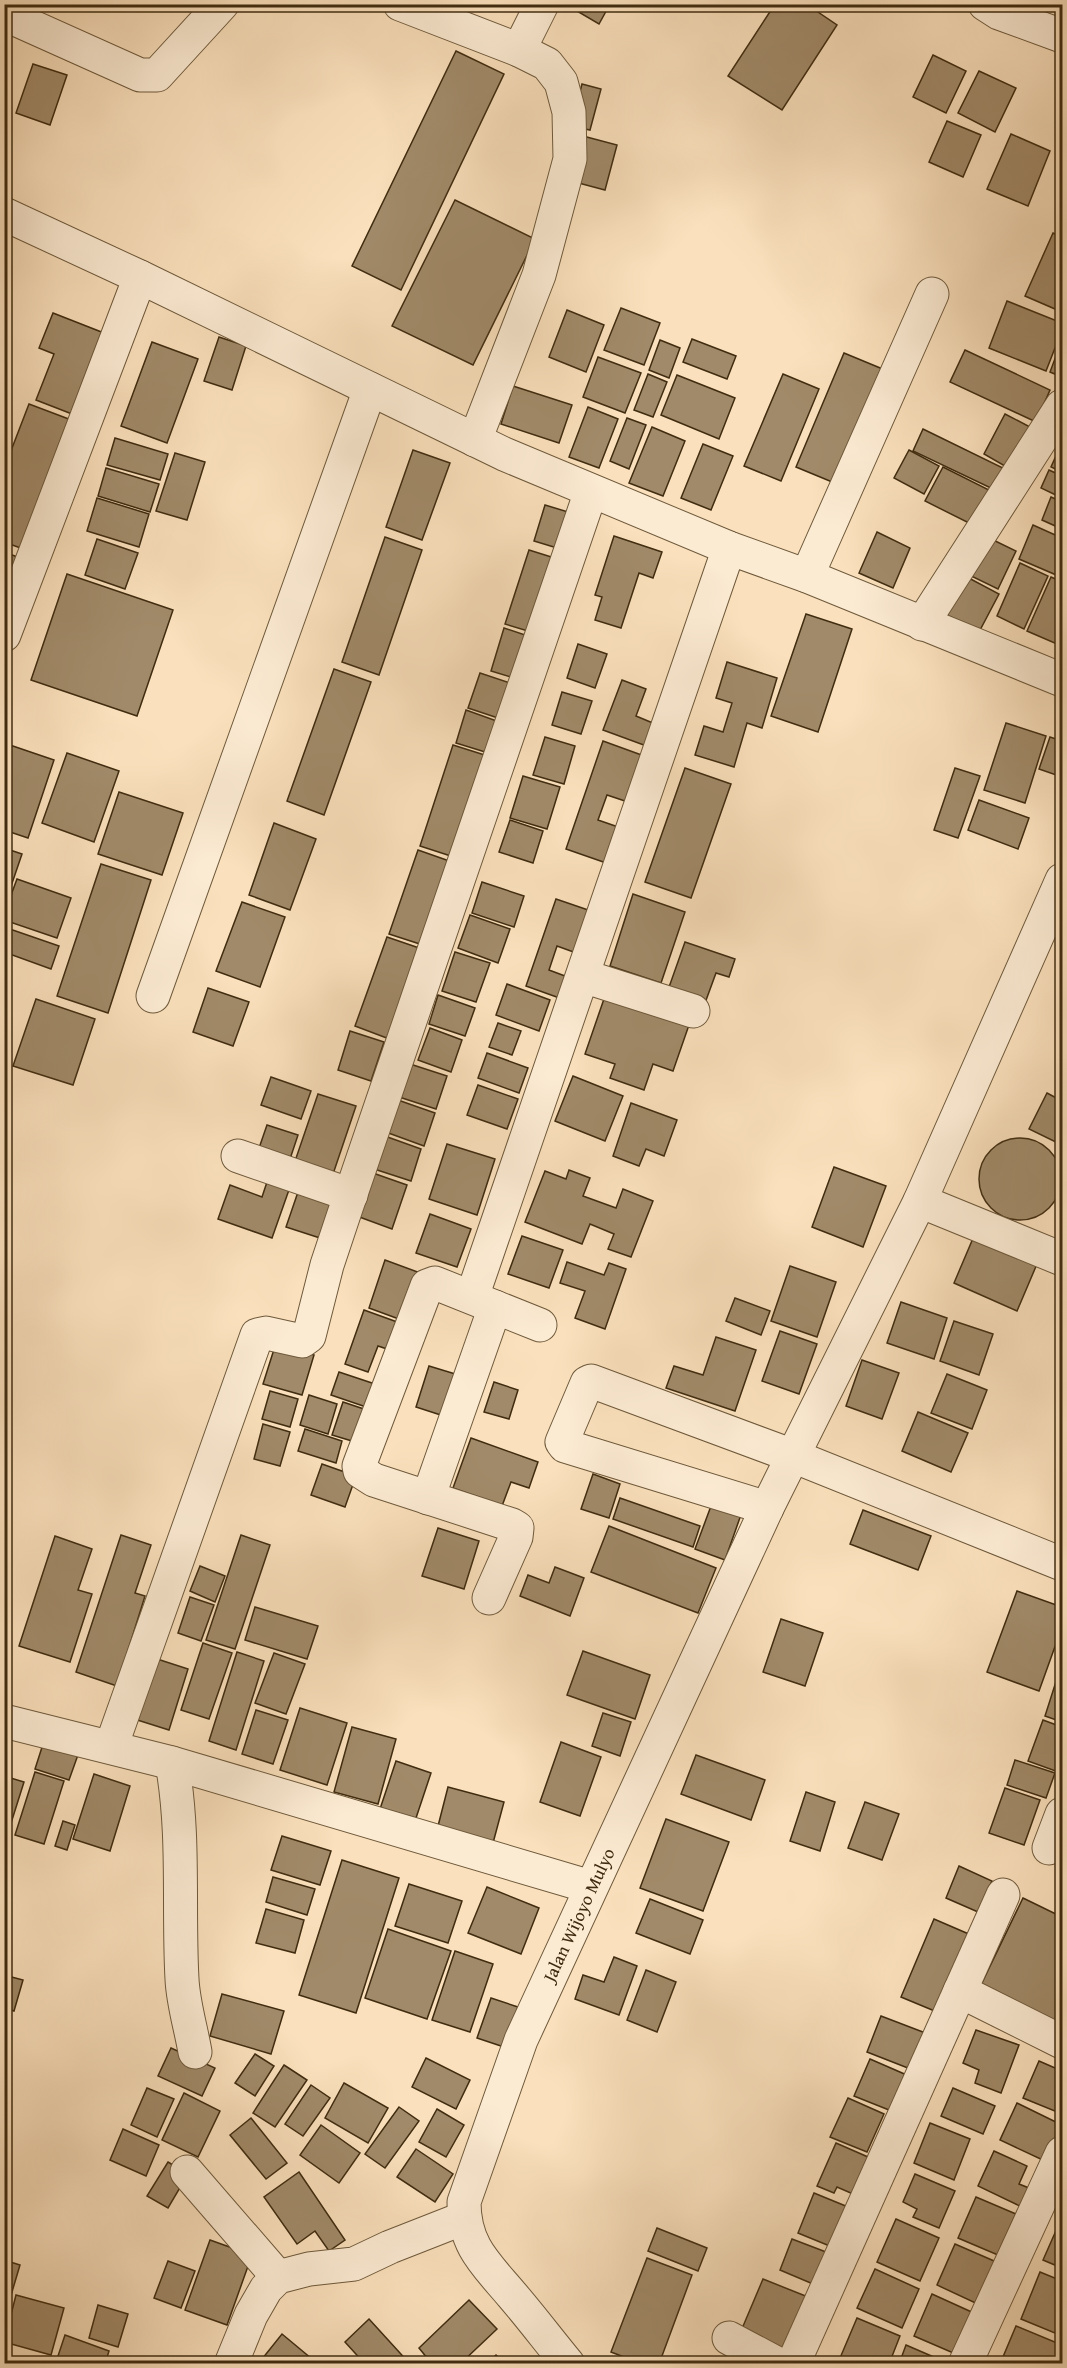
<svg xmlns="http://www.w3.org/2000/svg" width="1067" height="2368" font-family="'Gentium Book Plus',serif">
<rect width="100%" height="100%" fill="#fae0bc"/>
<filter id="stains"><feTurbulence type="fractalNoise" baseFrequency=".00333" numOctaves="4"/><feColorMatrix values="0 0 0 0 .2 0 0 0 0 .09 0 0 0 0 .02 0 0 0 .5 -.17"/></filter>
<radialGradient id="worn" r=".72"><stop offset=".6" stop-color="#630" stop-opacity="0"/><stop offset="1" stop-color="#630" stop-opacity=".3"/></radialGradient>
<g fill="#a18a69" stroke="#402c10" stroke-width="1.5">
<polygon points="565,4 610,4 599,24"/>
<polygon points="775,4 806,4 837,25 782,110 728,76"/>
<polygon points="456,51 504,74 401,290 352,266"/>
<polygon points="933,55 966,71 946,113 913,97"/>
<polygon points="33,64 67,75 50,125 16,113"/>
<polygon points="979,71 1016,88 995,132 958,113"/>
<polygon points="582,84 601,89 590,130 571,126"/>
<polygon points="947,121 981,135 963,177 929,162"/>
<polygon points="1011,134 1050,151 1028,206 987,189"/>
<polygon points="583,136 617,145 605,190 571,181"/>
<polygon points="455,200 535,239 473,365 392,326"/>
<polygon points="1053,233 1062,238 1062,312 1025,296"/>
<polygon points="1007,301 1062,323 1062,330 1046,371 989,348"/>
<polygon points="621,308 660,323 644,365 604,350"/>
<polygon points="567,310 604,325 586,372 549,357"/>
<polygon points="53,313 104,333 72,414 36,400 54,354 39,348"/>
<polygon points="219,337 246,346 232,390 204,381"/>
<polygon points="692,339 736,356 727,379 683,362"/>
<polygon points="660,340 680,348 669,378 649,370"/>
<polygon points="1062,340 1062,377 1050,372"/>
<polygon points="152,342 198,359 167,443 121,426"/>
<polygon points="965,350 1050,390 1036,422 950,382"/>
<polygon points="844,353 885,370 837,484 796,467"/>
<polygon points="598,357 641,373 625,413 583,397"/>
<polygon points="648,374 667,382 653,417 634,410"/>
<polygon points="783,374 819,389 781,481 744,466"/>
<polygon points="677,375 735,398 719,439 661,415"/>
<polygon points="513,386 572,405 559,443 501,424"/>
<polygon points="29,404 74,421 26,550 4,542 4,469"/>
<polygon points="588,407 618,419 599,468 569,457"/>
<polygon points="1005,414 1032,428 1010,469 984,454"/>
<polygon points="627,418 646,425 629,469 610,461"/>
<polygon points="652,427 685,441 663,496 629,483"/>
<polygon points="923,429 1005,469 995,490 913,451"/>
<polygon points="115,438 168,454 160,480 107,465"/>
<polygon points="703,444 733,456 711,510 681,498"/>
<polygon points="1060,447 1062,449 1062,472 1051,467"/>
<polygon points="413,450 450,463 422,540 386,527"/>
<polygon points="909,450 939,466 924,494 894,478"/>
<polygon points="175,453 205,462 187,520 156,511"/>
<polygon points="943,467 989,490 971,524 925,501"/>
<polygon points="106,468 159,484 150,512 98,496"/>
<polygon points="1049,470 1062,476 1062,498 1041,488"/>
<polygon points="1051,497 1062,502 1062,529 1042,520"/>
<polygon points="97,498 149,514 139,547 87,531"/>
<polygon points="545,505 578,515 567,551 534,541"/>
<polygon points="1033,525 1062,538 1061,577 1019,559"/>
<polygon points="877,532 910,548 893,588 859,573"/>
<polygon points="614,536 662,552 653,578 639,573 621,628 595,620 602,597 595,595"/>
<polygon points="985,536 1016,551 998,589 967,574"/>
<polygon points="385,537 422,550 379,675 342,662"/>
<polygon points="97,539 138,553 125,589 85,575"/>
<polygon points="529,550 561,560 538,634 505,624"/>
<polygon points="4,552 23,559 4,609"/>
<polygon points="1020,563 1048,576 1024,629 997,616"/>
<polygon points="67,574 173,610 137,716 31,680"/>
<polygon points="965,576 999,594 979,632 945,614"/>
<polygon points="1051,577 1062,582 1062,631 1057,644 1027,631"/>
<polygon points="806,614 852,629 818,732 771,716"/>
<polygon points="504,628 534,638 521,680 491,671"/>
<polygon points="578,644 607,654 595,688 567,678"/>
<polygon points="727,662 777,678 762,728 747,723 734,767 695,755 704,726 723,732 732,703 716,698"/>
<polygon points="334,669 371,682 324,815 287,801"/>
<polygon points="480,673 519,686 507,721 468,708"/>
<polygon points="622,680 646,689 636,716 660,726 652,748 603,730"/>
<polygon points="562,692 592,701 581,734 552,725"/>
<polygon points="466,710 505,724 495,755 456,743"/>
<polygon points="1006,723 1046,736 1025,803 984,790"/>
<polygon points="545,737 575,746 564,784 533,775"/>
<polygon points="1050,737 1062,741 1062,777 1039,769"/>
<polygon points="603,741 647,757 631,803 607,795 598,820 624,829 612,865 566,849"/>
<polygon points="4,743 54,760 28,838 4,830"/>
<polygon points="453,745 491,757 457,858 420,846"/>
<polygon points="67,753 119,771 94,842 42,823"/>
<polygon points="685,768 731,784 691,898 645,882"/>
<polygon points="955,768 980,776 958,838 934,830"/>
<polygon points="523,776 560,787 547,829 510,818"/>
<polygon points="119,792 183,813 162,875 98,854"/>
<polygon points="979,800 1029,818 1018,849 968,830"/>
<polygon points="510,820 543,831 533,863 499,852"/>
<polygon points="274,823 316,839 290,910 249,895"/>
<polygon points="4,848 22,854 7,898 4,897"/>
<polygon points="418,850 455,863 426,946 389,934"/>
<polygon points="101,864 151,880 108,1013 57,996"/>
<polygon points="17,879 71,898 57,938 4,920 4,914"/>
<polygon points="482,882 524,896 514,927 472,913"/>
<polygon points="633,894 685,912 661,983 610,966"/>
<polygon points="556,899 594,912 579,954 557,946 549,970 573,979 565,1000 526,986"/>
<polygon points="242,902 285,917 260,987 216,971"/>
<polygon points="470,915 510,929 498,963 458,948"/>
<polygon points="4,927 59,946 51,969 4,952"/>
<polygon points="387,937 425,950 392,1040 355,1026"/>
<polygon points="685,942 735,959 729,977 716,973 705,1003 668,990"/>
<polygon points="455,952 490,963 476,1002 442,991"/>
<polygon points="507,984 550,1000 539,1031 496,1015"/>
<polygon points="208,988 249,1002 233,1046 193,1032"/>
<polygon points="438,995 475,1008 465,1036 429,1024"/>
<polygon points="605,996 689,1025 673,1071 653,1064 644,1090 610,1078 615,1064 585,1054"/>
<polygon points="36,999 95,1019 73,1085 13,1066"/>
<polygon points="498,1023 521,1031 512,1055 489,1047"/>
<polygon points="430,1028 462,1040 451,1072 418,1060"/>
<polygon points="350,1031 384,1042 371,1081 338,1070"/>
<polygon points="487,1053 528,1068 519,1093 478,1078"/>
<polygon points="407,1063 447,1076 436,1109 396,1096"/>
<polygon points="573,1076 623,1096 605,1141 555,1121"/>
<polygon points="271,1077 311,1091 301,1119 261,1105"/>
<polygon points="478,1085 518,1099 507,1129 467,1115"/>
<polygon points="1047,1093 1062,1101 1062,1145 1029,1129"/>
<polygon points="318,1094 356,1106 331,1180 293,1167"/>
<polygon points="395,1099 435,1113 424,1146 383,1131"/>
<polygon points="631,1103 677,1120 664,1156 646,1149 639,1166 613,1156"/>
<polygon points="267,1125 298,1135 289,1162 258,1151"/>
<polygon points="382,1135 421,1149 411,1181 371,1168"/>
<circle cx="1020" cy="1179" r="41"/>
<polygon points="447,1144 495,1159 477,1215 429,1199"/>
<polygon points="834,1167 886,1186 863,1247 812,1227"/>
<polygon points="569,1170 590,1178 583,1196 616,1208 623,1189 653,1201 631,1257 608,1249 614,1234 590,1224 582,1244 525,1222 545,1171 566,1179"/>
<polygon points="370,1172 407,1185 392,1229 354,1215"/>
<polygon points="268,1179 290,1187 272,1238 218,1219 230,1185 262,1197"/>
<polygon points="298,1192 332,1203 320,1238 286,1227"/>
<polygon points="430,1214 471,1229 457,1267 416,1253"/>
<polygon points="522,1236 563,1250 549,1288 508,1274"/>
<polygon points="974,1236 1037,1264 1017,1311 954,1283"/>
<polygon points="385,1260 423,1274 407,1322 369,1308"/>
<polygon points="567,1262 604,1275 609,1263 626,1269 605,1329 575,1318 585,1291 560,1283"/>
<polygon points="790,1266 836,1282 817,1337 771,1321"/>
<polygon points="735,1298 770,1311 761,1335 726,1321"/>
<polygon points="901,1302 947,1318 934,1359 887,1343"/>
<polygon points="364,1310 400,1323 390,1350 378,1346 368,1372 345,1364"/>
<polygon points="954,1321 993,1334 979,1375 940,1361"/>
<polygon points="780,1331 817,1344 799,1394 762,1381"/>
<polygon points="716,1337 756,1350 735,1411 666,1388 674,1366 703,1375"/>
<polygon points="276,1343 314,1355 302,1395 263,1384"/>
<polygon points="862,1360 899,1373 882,1419 846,1406"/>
<polygon points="429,1366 462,1376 450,1418 416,1407"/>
<polygon points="339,1372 384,1387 375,1410 331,1395"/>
<polygon points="947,1374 987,1390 972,1429 931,1413"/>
<polygon points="494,1382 518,1390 509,1419 484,1412"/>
<polygon points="270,1391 298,1399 290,1427 262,1419"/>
<polygon points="309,1395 337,1404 328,1434 300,1425"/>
<polygon points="343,1402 373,1412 362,1444 332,1435"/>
<polygon points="918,1412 968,1433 951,1472 902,1451"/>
<polygon points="263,1424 290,1432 280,1466 254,1459"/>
<polygon points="305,1429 342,1441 336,1463 298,1451"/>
<polygon points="471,1438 538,1462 529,1488 511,1482 502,1506 453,1488"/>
<polygon points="322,1464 356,1476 345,1507 311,1495"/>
<polygon points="593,1474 620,1484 609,1518 581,1509"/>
<polygon points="620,1498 700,1526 693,1547 613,1519"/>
<polygon points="714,1498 743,1509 725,1560 695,1549"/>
<polygon points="863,1510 931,1536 918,1570 850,1544"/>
<polygon points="609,1526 716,1568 698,1613 591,1572"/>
<polygon points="438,1528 479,1541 464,1589 422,1576"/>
<polygon points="121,1535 151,1545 135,1593 145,1596 117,1686 76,1672"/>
<polygon points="241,1535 270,1545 235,1649 206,1640"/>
<polygon points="55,1536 92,1549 78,1590 92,1594 70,1662 19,1646"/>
<polygon points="200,1566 225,1576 215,1602 190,1591"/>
<polygon points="555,1567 584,1578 570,1616 520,1596 528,1575 549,1583"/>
<polygon points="1017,1591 1062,1607 1062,1627 1039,1691 987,1672"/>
<polygon points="190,1597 214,1605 201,1641 178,1633"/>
<polygon points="255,1607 318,1626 307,1659 245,1640"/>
<polygon points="781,1619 823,1633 805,1686 763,1672"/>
<polygon points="203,1643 232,1653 209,1719 181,1710"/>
<polygon points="583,1651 650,1675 635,1719 567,1695"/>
<polygon points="237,1652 264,1661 236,1750 209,1741"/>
<polygon points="274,1653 305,1664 286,1714 255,1703"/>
<polygon points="151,1657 188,1669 169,1730 131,1718"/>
<polygon points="1060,1669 1062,1670 1062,1722 1045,1716"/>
<polygon points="300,1708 347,1723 327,1785 280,1770"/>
<polygon points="256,1710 288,1720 273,1764 242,1754"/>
<polygon points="603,1713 631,1722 620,1756 592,1746"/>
<polygon points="1043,1720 1062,1727 1061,1773 1028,1761"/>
<polygon points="352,1727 396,1739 378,1804 334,1792"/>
<polygon points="44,1741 79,1752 69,1780 35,1769"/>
<polygon points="561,1742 601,1757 580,1816 540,1802"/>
<polygon points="4,1744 11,1746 4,1767"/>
<polygon points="696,1755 765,1780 751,1820 681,1794"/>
<polygon points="1015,1760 1055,1773 1046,1798 1007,1785"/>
<polygon points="396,1761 431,1773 415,1821 380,1809"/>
<polygon points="35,1772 64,1781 44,1844 15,1835"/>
<polygon points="94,1774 130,1786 110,1851 73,1839"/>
<polygon points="4,1776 24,1782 6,1839 4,1839"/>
<polygon points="448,1787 504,1802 493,1843 437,1830"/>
<polygon points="1005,1788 1040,1800 1024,1845 989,1833"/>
<polygon points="806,1792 835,1802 820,1851 790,1841"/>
<polygon points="865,1802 899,1814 882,1860 848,1848"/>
<polygon points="666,1819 729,1842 703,1911 640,1888"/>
<polygon points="63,1821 75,1825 67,1850 55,1846"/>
<polygon points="282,1836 331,1851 320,1885 271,1870"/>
<polygon points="342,1860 399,1878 356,2013 299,1995"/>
<polygon points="959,1866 992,1881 978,1912 946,1898"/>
<polygon points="273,1877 315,1889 307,1915 266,1902"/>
<polygon points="409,1884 462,1901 448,1943 395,1926"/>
<polygon points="487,1887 539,1908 521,1954 468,1933"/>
<polygon points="1023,1898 1062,1917 1062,2029 979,1989"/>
<polygon points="650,1899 703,1920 690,1954 636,1933"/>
<polygon points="266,1909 304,1920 295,1953 256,1943"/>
<polygon points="934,1919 971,1935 937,2012 901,1997"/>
<polygon points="388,1929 451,1951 427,2019 365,1998"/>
<polygon points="455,1951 493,1964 470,2032 432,2020"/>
<polygon points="614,1957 637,1966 619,2015 575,1999 583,1975 604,1982"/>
<polygon points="646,1970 676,1982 657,2032 627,2020"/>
<polygon points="4,1975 23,1980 14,2011 4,2008"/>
<polygon points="222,1994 284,2011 271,2054 210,2036"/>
<polygon points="491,1998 518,2007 504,2047 477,2038"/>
<polygon points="881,2016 928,2034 913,2070 867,2052"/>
<polygon points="976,2030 1019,2045 1001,2093 975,2083 979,2070 963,2063"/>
<polygon points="171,2048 215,2068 202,2096 158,2076"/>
<polygon points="255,2054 274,2066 255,2096 235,2083"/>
<polygon points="426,2058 470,2080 456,2109 412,2087"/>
<polygon points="870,2059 909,2076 894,2112 854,2096"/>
<polygon points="1039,2061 1062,2071 1062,2114 1023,2098"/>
<polygon points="284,2065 307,2080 275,2127 253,2113"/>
<polygon points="344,2083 388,2108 368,2143 325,2118"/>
<polygon points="311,2085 330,2098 303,2136 285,2124"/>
<polygon points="147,2088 174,2099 157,2137 131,2125"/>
<polygon points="953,2088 995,2106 983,2134 941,2116"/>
<polygon points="184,2093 220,2111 198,2157 162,2140"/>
<polygon points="848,2098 884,2114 867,2152 830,2137"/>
<polygon points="1017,2103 1062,2125 1062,2129 1047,2162 1000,2140"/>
<polygon points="399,2107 419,2121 385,2168 365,2154"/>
<polygon points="437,2109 464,2125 446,2157 419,2142"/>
<polygon points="251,2118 287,2163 266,2179 230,2135"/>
<polygon points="930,2123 970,2139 954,2180 914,2163"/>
<polygon points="321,2125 360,2153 339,2183 300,2155"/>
<polygon points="123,2129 159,2145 146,2176 110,2160"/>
<polygon points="836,2143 868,2157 853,2194 837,2187 834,2193 817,2186"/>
<polygon points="416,2149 453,2174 435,2202 397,2177"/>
<polygon points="994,2151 1027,2166 1019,2184 1034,2190 1026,2209 978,2186"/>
<polygon points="168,2162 188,2174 168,2208 147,2196"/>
<polygon points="299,2172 345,2240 329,2251 315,2231 297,2244 264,2197"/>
<polygon points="915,2174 955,2191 939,2228 913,2217 917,2209 903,2202"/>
<polygon points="814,2193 853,2209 837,2249 798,2233"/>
<polygon points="976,2197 1023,2217 1005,2258 958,2238"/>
<polygon points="1062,2217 1062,2268 1043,2260"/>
<polygon points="896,2219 939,2238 920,2281 877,2262"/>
<polygon points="657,2228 707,2248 698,2271 648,2251"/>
<polygon points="792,2239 826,2252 813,2284 780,2270"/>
<polygon points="210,2240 252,2255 227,2325 185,2310"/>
<polygon points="955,2244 1001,2264 982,2306 937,2285"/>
<polygon points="647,2258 692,2275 659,2364 642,2364 611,2352"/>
<polygon points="4,2260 20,2265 9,2302 4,2301"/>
<polygon points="168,2261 195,2271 181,2308 154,2298"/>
<polygon points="875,2269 919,2289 902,2328 857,2308"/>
<polygon points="1040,2272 1062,2281 1062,2336 1021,2319"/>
<polygon points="763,2279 808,2297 786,2350 741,2331"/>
<polygon points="932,2294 976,2314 958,2355 914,2336"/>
<polygon points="16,2295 64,2308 51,2355 4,2342"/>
<polygon points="469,2300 497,2329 460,2364 432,2364 419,2348"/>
<polygon points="98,2305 128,2314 118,2347 89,2338"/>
<polygon points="857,2318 900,2336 889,2364 854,2364 840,2358"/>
<polygon points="369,2319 410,2364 365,2364 345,2342"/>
<polygon points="1016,2326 1062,2345 1062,2364 1000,2364"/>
<polygon points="282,2334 318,2364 258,2364"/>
<polygon points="65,2335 109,2351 105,2364 71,2364 57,2359"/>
<polygon points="906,2345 950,2364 899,2364"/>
<polygon points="496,2355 505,2364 487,2364"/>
</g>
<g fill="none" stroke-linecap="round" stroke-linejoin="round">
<defs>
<g id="minor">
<polyline points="400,4 519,50 547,64 561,82 569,112 570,159 539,275 475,440"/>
<polyline points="985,4 999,13 1062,36"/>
<polyline points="4,14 140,75 157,75 222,4"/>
<polyline points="519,50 542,4"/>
<polyline points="4,214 140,277 504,454 729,548 807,576 1062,680"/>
<polyline points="807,576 932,294"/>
<polyline points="922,624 1062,406"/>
<polyline points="4,635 140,277"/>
<polyline points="583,976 693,1011"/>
<polyline points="153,996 370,389"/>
<polyline points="238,1156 351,1195"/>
<polyline points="920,1201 1062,1259"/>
<polyline points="472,1297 729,548"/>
<polyline points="428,1498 495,1307"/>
<polyline points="767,1508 565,1446 562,1442 587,1383 591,1381 793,1456 1062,1564"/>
<polyline points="489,1598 516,1537 517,1528 512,1525 374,1480 360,1471 359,1466 427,1286 435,1283 540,1325"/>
<polyline points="4,1721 172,1763 591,1887"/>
<polyline points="111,1747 257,1335 266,1333 302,1341 309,1336 327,1265 343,1217 591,491"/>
<path d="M 172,1763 C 185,1835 178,1907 182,1979 C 183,2003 191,2028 195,2052"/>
<polyline points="1049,1848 1062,1814"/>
<polyline points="960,1991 1062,2042"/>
<polyline points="187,2172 278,2277"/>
<polyline points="729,2338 778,2364"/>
<polyline points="231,2364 251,2315 266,2289 278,2277 309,2269 354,2264 390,2247 464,2218"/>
<path d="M 568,2364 C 549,2341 531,2317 512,2295 C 486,2264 464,2246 464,2202 L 521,2040 L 767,1508 L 920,1201 L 1062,880"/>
<polyline points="793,2364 1003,1895"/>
<polyline points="965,2364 1062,2153"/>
</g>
</defs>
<use href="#minor" stroke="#6e593b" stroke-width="35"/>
<use href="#minor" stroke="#fcebd3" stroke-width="33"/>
</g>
<g text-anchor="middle" stroke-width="5" stroke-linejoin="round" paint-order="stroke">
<g font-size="18" fill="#402c10" stroke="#fcebd3">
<text transform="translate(579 1915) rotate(-65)" y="6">Jalan Wijoyo Mulyo</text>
</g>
</g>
<rect width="1067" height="2368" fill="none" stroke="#fae0bc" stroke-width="24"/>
<rect x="6" y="6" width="1055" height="2356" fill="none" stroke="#402c10" stroke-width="3"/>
<rect x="12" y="12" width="1043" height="2344" fill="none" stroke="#402c10" stroke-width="1.5"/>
<rect width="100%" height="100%" filter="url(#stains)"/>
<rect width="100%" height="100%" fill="url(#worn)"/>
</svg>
